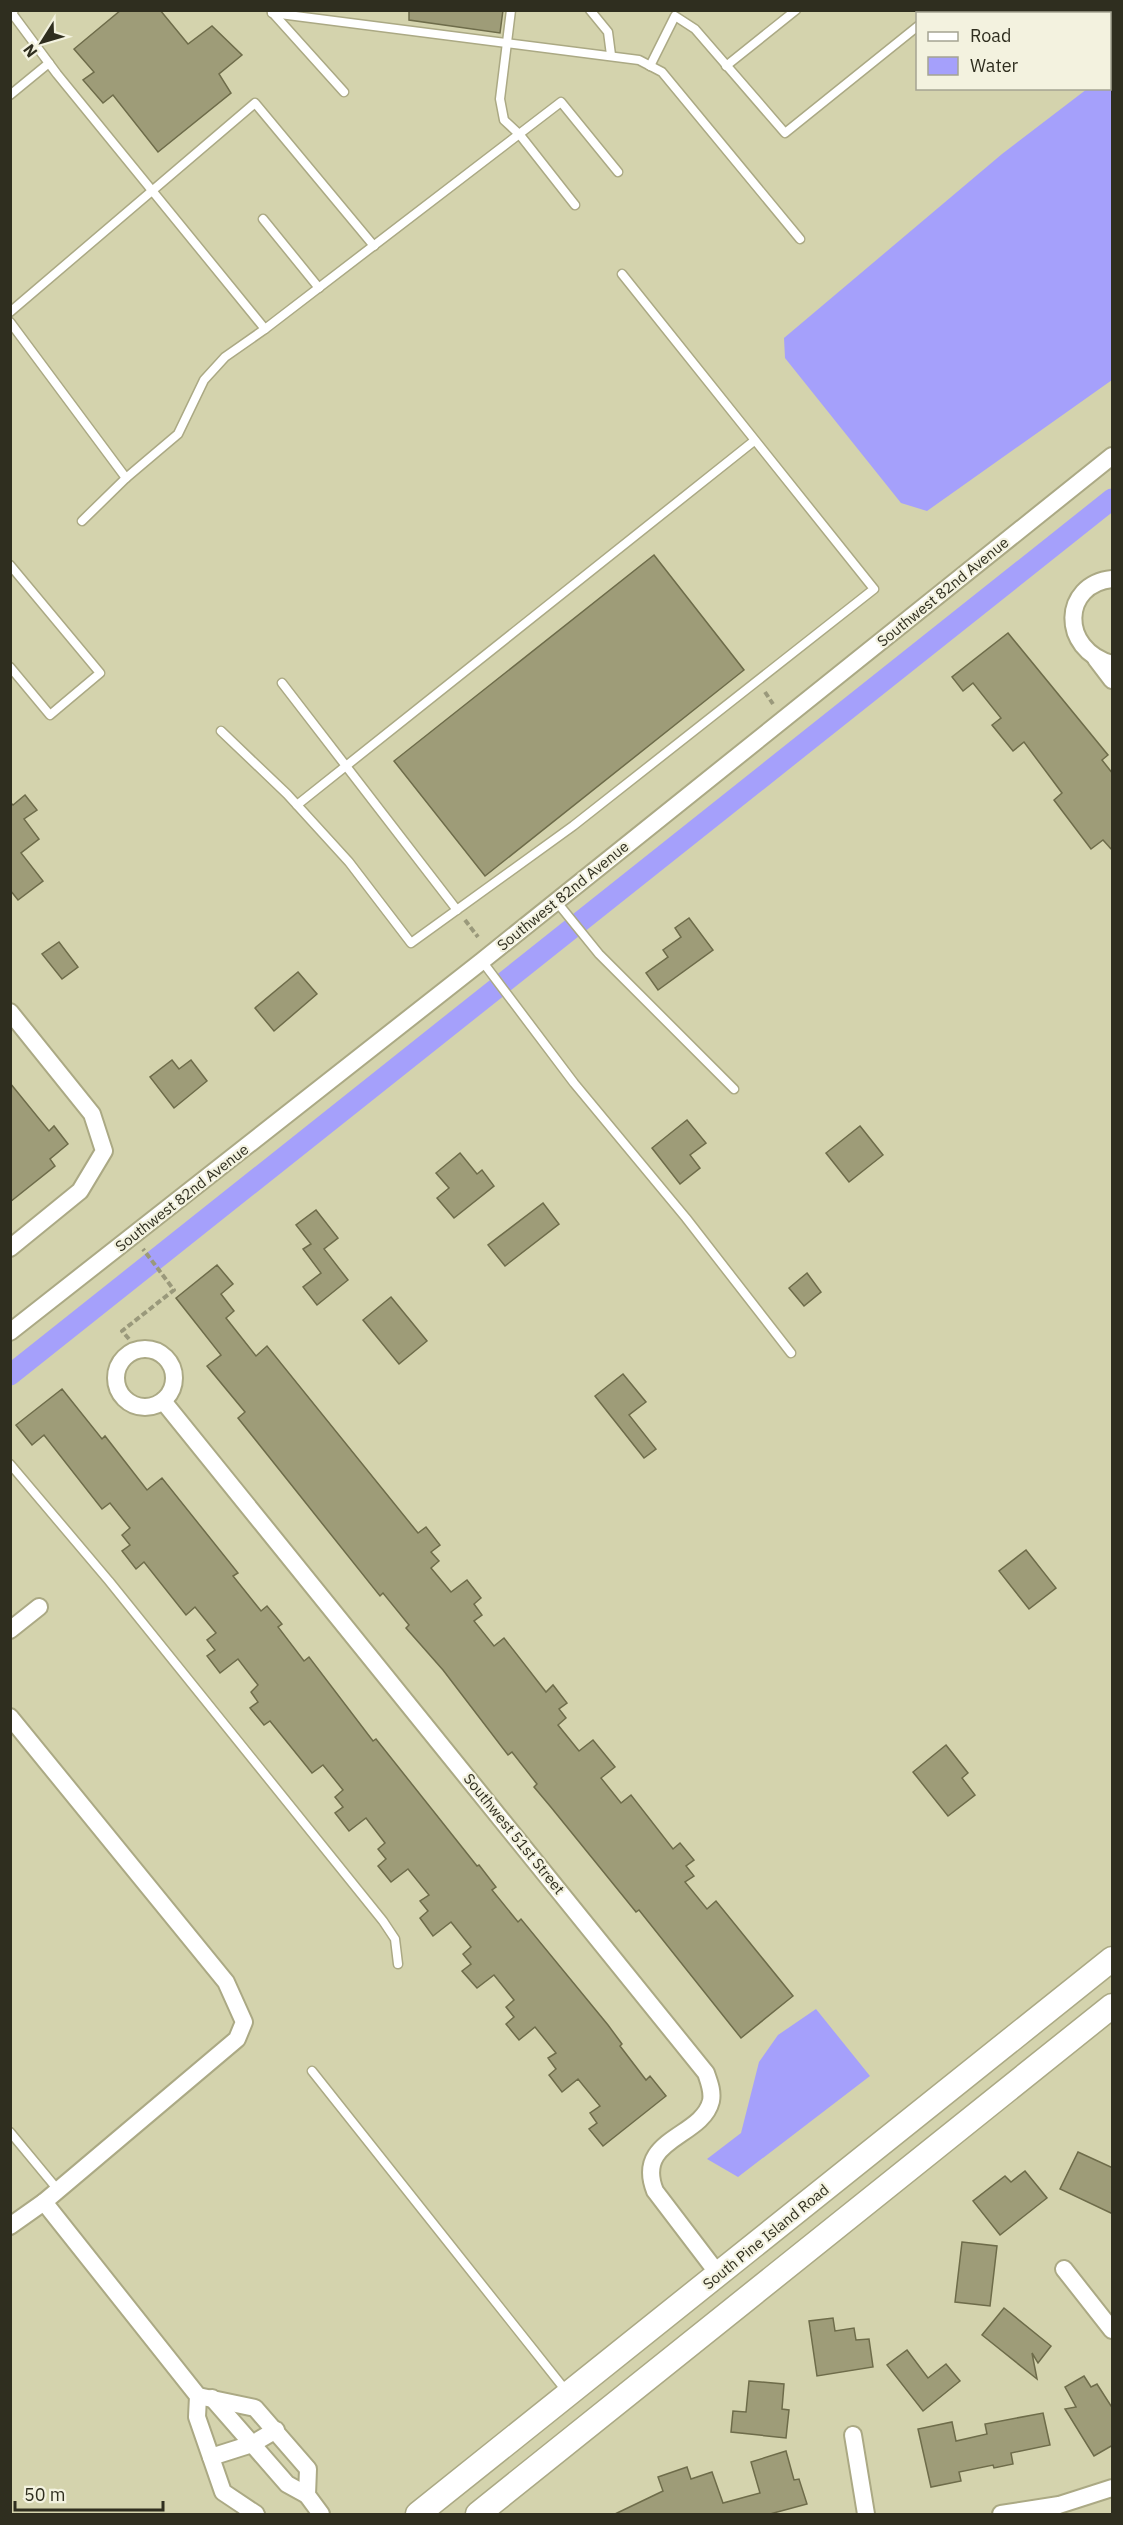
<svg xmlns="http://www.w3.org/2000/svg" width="1123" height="2525" font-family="'IBM Plex Sans',sans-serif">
<rect width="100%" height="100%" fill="#d4d3ad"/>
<g fill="#a5a0fb">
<polygon points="1112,69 1112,380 927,511 901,503 785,358 784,338 1002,154 1087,89 1110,88 1110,72"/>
<polygon points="816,2009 870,2076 738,2177 707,2159 741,2133 759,2062 778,2035"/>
</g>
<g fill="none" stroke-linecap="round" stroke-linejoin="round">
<polyline stroke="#a5a0fb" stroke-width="21" points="10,1375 1112,499"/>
</g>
<g fill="#9e9c78" stroke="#6e6c4a" stroke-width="1.5">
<polygon points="121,10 160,10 188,44 212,26 242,55 219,74 231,93 158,152 113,95 103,103 83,80 94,72 74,49"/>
<polygon points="409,10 503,10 500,33 409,20"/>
<polygon points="654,555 744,670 485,876 394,761"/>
<polygon points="1008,633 1108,755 1102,760 1113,774 1113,851 1103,840 1091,849 1054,800 1062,793 1024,742 1013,751 992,725 1001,718 973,683 963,691 952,677"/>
<polygon points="25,795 37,810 24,819 39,839 21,853 43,881 18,900 10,890 10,802 13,805"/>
<polygon points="689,918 713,950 658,990 646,973 668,957 663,950 681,937 675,928"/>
<polygon points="59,942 78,967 62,979 42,954"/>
<polygon points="298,972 317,994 274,1031 255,1008"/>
<polygon points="172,1060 179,1069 191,1060 207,1081 174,1108 150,1077"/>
<polygon points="10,1083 49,1131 54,1126 68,1144 50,1159 55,1166 10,1202"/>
<polygon points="687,1120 706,1143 690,1155 700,1168 680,1184 652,1148"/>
<polygon points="860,1126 883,1155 849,1182 826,1153"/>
<polygon points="460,1153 477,1174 482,1170 494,1186 454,1218 437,1198 449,1188 436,1173"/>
<polygon points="543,1203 559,1224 505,1266 488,1245"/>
<polygon points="316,1210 338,1238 324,1249 348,1280 317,1305 303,1287 321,1273 303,1249 311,1244 296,1225"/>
<polygon points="217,1265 233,1284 221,1294 234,1311 226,1318 256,1356 267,1346 418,1533 426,1527 440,1545 431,1552 439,1561 431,1568 451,1592 467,1580 481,1598 474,1604 482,1615 474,1621 494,1646 504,1638 546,1692 553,1685 567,1703 559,1709 566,1718 558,1725 579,1751 593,1740 615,1767 601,1778 621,1803 631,1795 673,1849 680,1843 694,1860 686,1866 694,1876 685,1882 707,1909 716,1901 793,1996 741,2038 639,1910 636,1912 550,1806 534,1787 537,1784 512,1752 508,1755 443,1670 406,1628 409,1625 383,1593 380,1596 238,1418 245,1412 207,1366 221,1355 176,1298"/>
<polygon points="807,1273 821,1292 804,1306 789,1288"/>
<polygon points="391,1297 427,1341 399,1364 363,1320"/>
<polygon points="623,1374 646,1402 629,1415 656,1449 644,1458 595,1396"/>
<polygon points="62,1389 102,1439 105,1436 147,1490 162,1478 238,1573 233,1576 261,1611 267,1606 282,1624 278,1627 304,1661 309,1657 373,1741 376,1739 477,1866 479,1865 496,1887 492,1890 518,1922 521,1919 608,2025 622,2044 620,2046 646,2080 650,2076 666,2096 603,2146 589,2129 597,2123 590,2113 600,2106 578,2079 562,2092 549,2075 556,2069 548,2058 556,2053 535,2027 519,2040 506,2024 514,2017 506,2007 514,2000 494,1975 477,1988 462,1971 471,1964 463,1954 471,1947 451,1922 433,1936 420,1918 428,1911 420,1901 429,1895 408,1869 391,1882 378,1866 386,1859 378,1849 385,1843 366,1818 349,1831 335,1813 343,1807 335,1797 343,1790 323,1765 312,1773 270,1721 264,1725 250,1708 258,1702 251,1692 258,1685 238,1659 220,1673 207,1656 215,1650 207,1640 216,1633 195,1607 186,1615 144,1562 136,1569 122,1551 130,1545 122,1535 130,1528 110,1503 102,1509 44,1435 32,1445 16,1425"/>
<polygon points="1026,1550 1056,1588 1029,1609 999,1571"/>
<polygon points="946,1745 968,1773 962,1778 975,1795 948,1816 913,1772"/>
<polygon points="1078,2152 1113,2168 1113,2214 1060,2189"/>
<polygon points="1025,2171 1047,2198 1000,2235 973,2201 1005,2176 1011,2182"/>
<polygon points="962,2242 997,2246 990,2306 955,2302"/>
<polygon points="1004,2308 1051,2346 1038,2363 1032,2353 1037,2379 982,2335"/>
<polygon points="833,2318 835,2331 854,2328 856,2340 869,2339 873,2367 817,2376 809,2321"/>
<polygon points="907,2350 928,2378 946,2364 960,2381 923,2411 887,2365"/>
<polygon points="1084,2376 1091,2387 1097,2384 1113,2409 1113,2445 1094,2456 1065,2409 1076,2407 1065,2387"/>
<polygon points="749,2381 784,2384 782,2409 789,2410 786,2438 731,2432 733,2411 746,2412"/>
<polygon points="1043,2413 1050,2445 1011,2453 1013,2464 994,2468 993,2465 959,2472 961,2481 931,2487 918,2429 952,2422 956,2441 987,2434 985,2424"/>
<polygon points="786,2451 794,2480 799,2479 807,2504 770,2514 615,2514 663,2491 658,2477 687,2467 691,2479 712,2472 723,2503 760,2493 751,2462"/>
</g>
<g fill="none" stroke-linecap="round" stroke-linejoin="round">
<defs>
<g id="lane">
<polyline points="14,10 11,12 57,74 265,329 561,102 618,172"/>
<polyline points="511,10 500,99 504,120 520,135 575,205"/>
<polyline points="590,10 608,32 611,55"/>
<polyline points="272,12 344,92"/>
<polyline points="272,13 639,60 662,72 800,239"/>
<polyline points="932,14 936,10"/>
<polyline points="650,66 675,16 695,29 785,133 918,26"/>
<polyline points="726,66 796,10"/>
<polyline points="10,95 49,63"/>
<polyline points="263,219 319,288"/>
<polyline points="10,312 255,103 374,246"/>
<polyline points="10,322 126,478"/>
<polyline points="82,521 126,478 178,434 204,380 225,357 265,329"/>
<polyline points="10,565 100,673 50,715 10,667"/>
<polyline points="282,683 457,910"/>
<polyline points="221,731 287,794 349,862 411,943 573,826 874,589 622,274"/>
<polyline points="297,805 754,441"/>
<polyline points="556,901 599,954 734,1089"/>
<polyline points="482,961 574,1083 686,1218 791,1353"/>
<polyline points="10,1464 109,1581 383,1921 395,1939 398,1964"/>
<polyline points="312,2071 567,2392"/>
<polyline points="10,2132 58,2190"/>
</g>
<g id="street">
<path d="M 1112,579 C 1062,584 1059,649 1112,664"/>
<polyline points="1096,659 1112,680"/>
<polyline points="10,1012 92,1114 104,1151 80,1191 10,1248"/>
<polyline points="10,1332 482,961 1112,456"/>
<circle cx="145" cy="1378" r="29"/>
<path d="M 163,1401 L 706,2073 C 709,2082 713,2091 711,2101 C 702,2138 634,2138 655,2191 L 719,2275"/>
<polyline points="10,1630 39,1607"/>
<polyline points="10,1717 226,1982 244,2022 237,2039 44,2202 10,2226"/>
<polyline points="44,2202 198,2396 197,2417 223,2492 256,2514"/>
<polyline points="1064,2269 1112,2330"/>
<polyline points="198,2396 255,2408 308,2469 307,2495 321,2514"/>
<polyline points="212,2398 287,2484 307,2495"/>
<polyline points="853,2435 866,2514"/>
<polyline points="211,2457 252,2444 276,2430"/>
<polyline points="1001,2514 1059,2505 1112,2488"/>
</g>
<g id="secondary">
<polyline points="418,2514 1112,1959"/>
<polyline points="478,2514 1112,2006"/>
</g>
</defs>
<use href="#lane" stroke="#aba984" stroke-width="11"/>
<use href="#street" stroke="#aba984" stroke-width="20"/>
<use href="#secondary" stroke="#aba984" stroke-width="27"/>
<g stroke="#9a997b" stroke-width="4" stroke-dasharray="6 3" stroke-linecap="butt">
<polyline points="765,692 773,704"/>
<polyline points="465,920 478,937"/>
<polyline points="129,1339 122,1331 174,1290 143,1249"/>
</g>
<use href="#lane" stroke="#fff" stroke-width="8"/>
<use href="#street" stroke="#fff" stroke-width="16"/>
<use href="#secondary" stroke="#fff" stroke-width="24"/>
</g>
<g text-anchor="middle" stroke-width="4.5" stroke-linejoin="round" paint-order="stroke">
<g font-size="15" fill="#2f2e1f" stroke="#f3f2df">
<text transform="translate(943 592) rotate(-39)" y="5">Southwest 82nd Avenue</text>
<text transform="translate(563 896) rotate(-39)" y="5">Southwest 82nd Avenue</text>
<text transform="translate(182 1198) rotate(-38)" y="5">Southwest 82nd Avenue</text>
<text transform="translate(514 1834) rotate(51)" y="5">Southwest 51st Street</text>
<text transform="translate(766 2237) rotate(-39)" y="5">South Pine Island Road</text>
</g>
</g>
<rect width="1123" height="2525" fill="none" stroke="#2f2e1f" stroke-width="24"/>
<rect x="916" y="12" width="195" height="78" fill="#f3f2df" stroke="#a5a492" stroke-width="1.5"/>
<rect x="928" y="32" width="30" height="9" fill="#ffffff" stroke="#a5a492" stroke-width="1.5"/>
<text x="970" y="42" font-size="18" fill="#2f2e1f">Road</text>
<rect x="928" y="57" width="30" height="18" fill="#a5a0fb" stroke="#a5a492" stroke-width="1.5"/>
<text x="970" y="72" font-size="18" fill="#2f2e1f">Water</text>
<g transform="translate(42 42) rotate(233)" stroke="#f3f2df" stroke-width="4.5" paint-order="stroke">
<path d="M0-4.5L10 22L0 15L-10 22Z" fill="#2f2e1f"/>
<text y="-9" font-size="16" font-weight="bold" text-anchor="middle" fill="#2f2e1f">N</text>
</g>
<path d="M15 2501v9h148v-9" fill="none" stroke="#2f2e1f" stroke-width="3"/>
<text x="24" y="2501" font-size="18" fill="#2f2e1f" stroke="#f3f2df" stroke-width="4.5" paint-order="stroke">50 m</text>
</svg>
